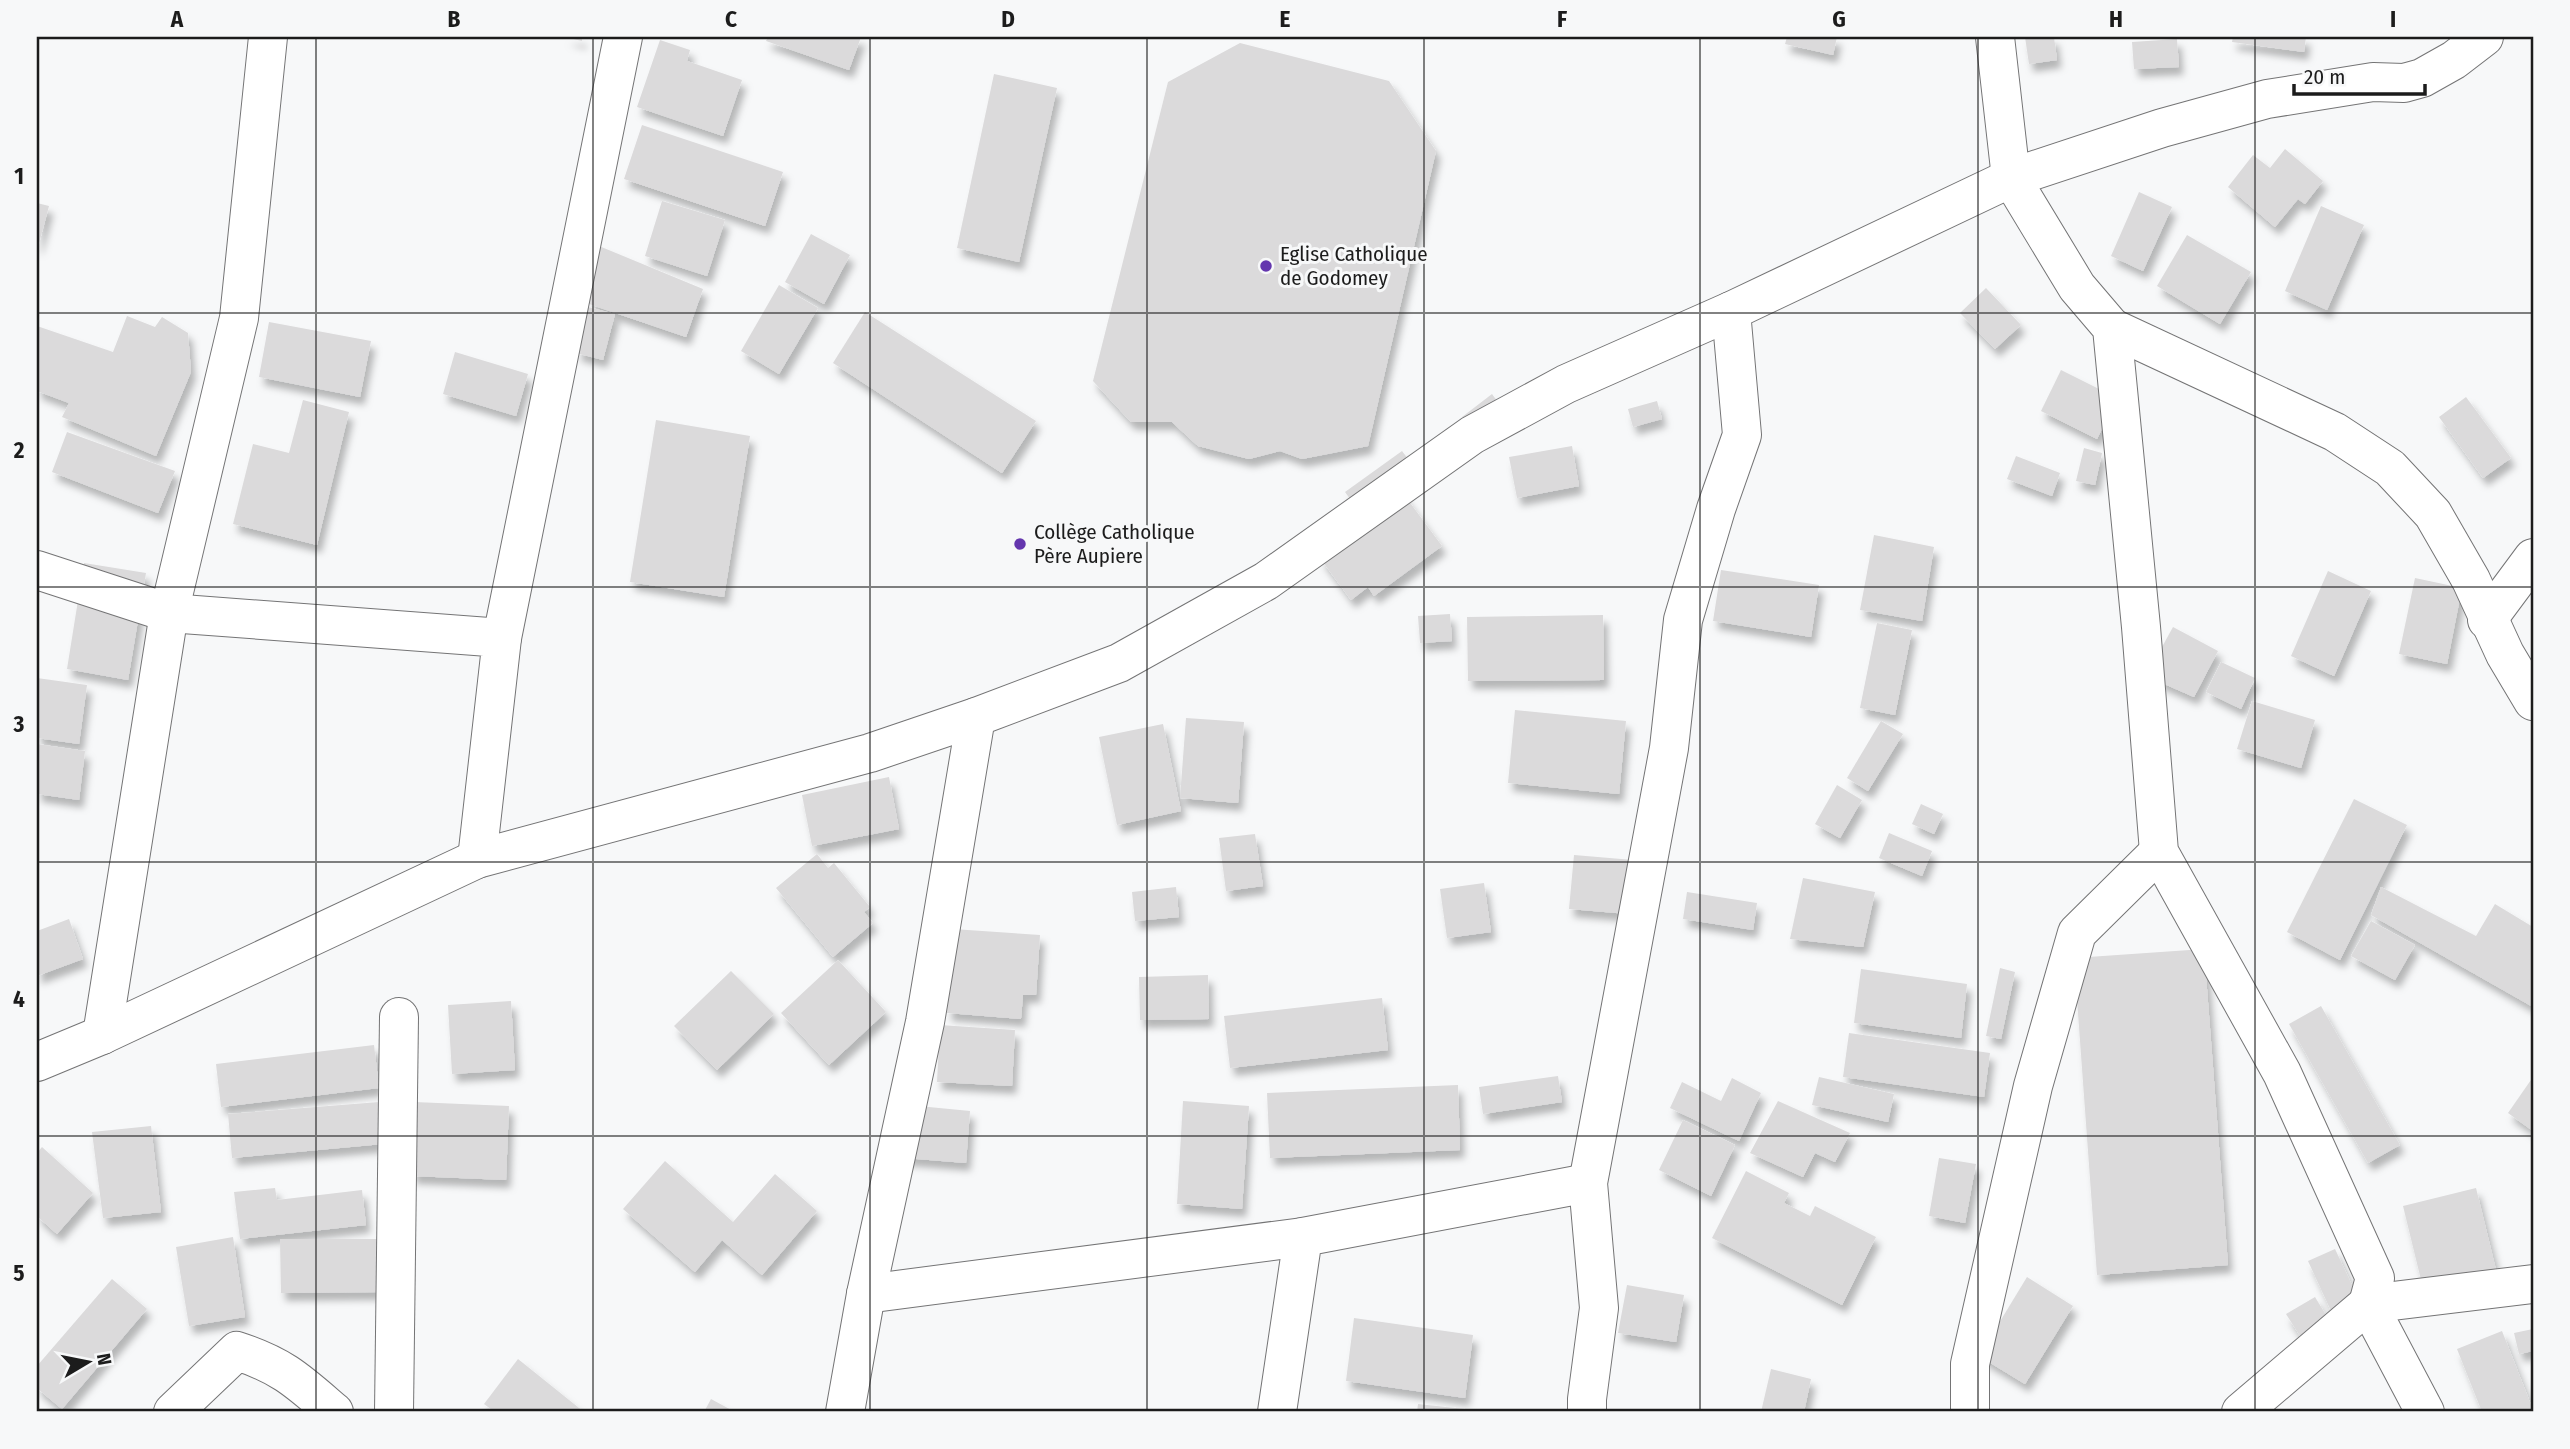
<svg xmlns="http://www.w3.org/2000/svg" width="2570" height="1449" font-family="'Fira Sans Condensed',sans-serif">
<defs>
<filter id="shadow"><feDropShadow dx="4.5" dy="8" stdDeviation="3.5" flood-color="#0004"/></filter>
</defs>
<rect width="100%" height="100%" fill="#f7f8f9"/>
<g fill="#dbdadb" filter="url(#shadow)">
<polygon points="564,37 582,37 582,41"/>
<polygon points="768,37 861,37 849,70 766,41"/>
<polygon points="1787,37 1837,37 1833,55 1785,44"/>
<polygon points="2025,37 2054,37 2057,60 2029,64"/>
<polygon points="2233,37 2306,37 2304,52 2232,42"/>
<polygon points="2177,39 2179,67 2134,69 2132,42"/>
<polygon points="660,40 690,50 687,61 742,80 723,136 637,107"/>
<polygon points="1240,43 1389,81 1436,151 1368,446 1302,459 1280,451 1249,459 1198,446 1172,422 1131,422 1093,381 1168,82"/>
<polygon points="994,74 1057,88 1019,262 957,248"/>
<polygon points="642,125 783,172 765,226 624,179"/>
<polygon points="2285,149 2323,181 2305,204 2298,199 2275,227 2228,187 2253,155 2270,168"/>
<polygon points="2139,192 2172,207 2143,271 2111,256"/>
<polygon points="662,201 725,220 707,276 645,256"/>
<polygon points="37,203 49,206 38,247 37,247"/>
<polygon points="2321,206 2364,225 2327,310 2285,291"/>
<polygon points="811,234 850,255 824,304 785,282"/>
<polygon points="2187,235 2251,272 2220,324 2157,286"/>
<polygon points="599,246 703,289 686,337 589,304"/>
<polygon points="779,285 818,308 779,374 741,351"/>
<polygon points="1986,288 2021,325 1995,349 1960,313"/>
<polygon points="588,307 615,314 603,360 576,353"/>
<polygon points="865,312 1036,421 1002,473 833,363"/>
<polygon points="127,316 155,327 162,317 188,333 191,372 156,456 62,417 69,403 37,391 37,326 113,352"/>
<polygon points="269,322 371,341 360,397 259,377"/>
<polygon points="455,352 528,374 516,416 443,394"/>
<polygon points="2061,370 2117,398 2097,439 2041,411"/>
<polygon points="1492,394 1500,405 1471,428 1462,417"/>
<polygon points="2466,397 2511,458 2483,478 2439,417"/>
<polygon points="303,400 349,412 317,545 233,524 253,444 289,453"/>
<polygon points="1657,401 1662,419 1633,427 1628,409"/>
<polygon points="656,420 750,436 724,597 630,582"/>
<polygon points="67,432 175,471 158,513 52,472"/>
<polygon points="1572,446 1579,486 1517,498 1509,457"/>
<polygon points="2084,448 2102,453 2095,485 2076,481"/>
<polygon points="1402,451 1415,468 1358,510 1345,492"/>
<polygon points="2016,456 2060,473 2052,496 2007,479"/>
<polygon points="1402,492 1442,546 1374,596 1368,587 1351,600 1320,558"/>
<polygon points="1874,535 1934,547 1922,621 1860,610"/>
<polygon points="84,563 146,573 128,680 67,669"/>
<polygon points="1721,570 1819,585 1811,637 1713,621"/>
<polygon points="2328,571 2371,591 2334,676 2291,656"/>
<polygon points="2415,578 2462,588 2447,664 2399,654"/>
<polygon points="1450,614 1452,641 1420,643 1418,616"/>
<polygon points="1603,615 1604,680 1468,681 1467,617"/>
<polygon points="1877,623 1912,630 1895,715 1860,708"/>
<polygon points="2173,627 2218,651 2194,697 2146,676"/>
<polygon points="2221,662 2255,678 2241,709 2206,692"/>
<polygon points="37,678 87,685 79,744 37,738"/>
<polygon points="2252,701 2315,720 2301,768 2237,749"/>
<polygon points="1515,710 1626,721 1619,794 1508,783"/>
<polygon points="1186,718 1244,722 1238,803 1180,798"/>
<polygon points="1881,721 1903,734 1868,791 1847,778"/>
<polygon points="1163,724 1181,811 1117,825 1099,737"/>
<polygon points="37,744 85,751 79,800 37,794"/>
<polygon points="889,777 899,829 812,846 802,795"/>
<polygon points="1837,785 1862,800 1840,838 1815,824"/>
<polygon points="2354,799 2407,825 2340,960 2287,932"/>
<polygon points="1921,804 1943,814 1934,834 1912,824"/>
<polygon points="1889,833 1932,851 1922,876 1879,858"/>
<polygon points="1255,834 1263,886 1226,891 1219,838"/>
<polygon points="817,854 828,868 834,863 870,907 864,912 873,923 833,957 776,888"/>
<polygon points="1574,855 1633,860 1628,914 1569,909"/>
<polygon points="1803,878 1875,892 1863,947 1790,939"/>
<polygon points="1484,883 1491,932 1447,938 1440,889"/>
<polygon points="1176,887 1179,917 1135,921 1132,892"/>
<polygon points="2381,887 2476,936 2495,904 2533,927 2533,1007 2371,915"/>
<polygon points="1687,892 1757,903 1753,930 1683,919"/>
<polygon points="69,919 83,959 37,976 37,931"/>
<polygon points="2371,921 2415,945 2395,980 2351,956"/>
<polygon points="953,929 1040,935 1036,995 1023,995 1021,1019 947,1013"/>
<polygon points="2204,949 2228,1265 2097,1275 2074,958"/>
<polygon points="838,960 886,1012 829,1065 781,1013"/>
<polygon points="2000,968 2015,972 2001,1039 1986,1036"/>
<polygon points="1861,969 1967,984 1961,1038 1854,1023"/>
<polygon points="731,971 774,1014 717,1070 674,1026"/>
<polygon points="1208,975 1209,1019 1140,1020 1139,977"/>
<polygon points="1382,998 1388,1050 1230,1068 1224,1016"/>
<polygon points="511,1001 515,1070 452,1074 448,1005"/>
<polygon points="2321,1006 2400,1145 2368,1163 2289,1024"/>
<polygon points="940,1025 1015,1030 1012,1086 937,1082"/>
<polygon points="1849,1033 1990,1053 1984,1097 1843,1077"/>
<polygon points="374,1045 379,1088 221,1107 216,1064"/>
<polygon points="1558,1076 1562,1102 1483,1114 1479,1087"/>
<polygon points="1819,1077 1894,1094 1888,1122 1812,1105"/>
<polygon points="2533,1077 2533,1131 2508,1113"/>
<polygon points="1732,1078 1761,1093 1739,1141 1670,1108 1682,1082 1721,1101"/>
<polygon points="1458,1085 1460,1150 1270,1158 1267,1093"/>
<polygon points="1183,1101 1249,1106 1242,1209 1177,1204"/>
<polygon points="1778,1101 1850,1133 1835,1162 1815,1153 1803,1177 1750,1153"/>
<polygon points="379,1102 383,1144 232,1158 228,1114"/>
<polygon points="414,1102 509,1106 506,1180 411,1176"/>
<polygon points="908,1105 970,1111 966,1163 904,1158"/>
<polygon points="1683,1120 1735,1145 1711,1196 1659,1170"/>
<polygon points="151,1126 161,1212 103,1218 92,1132"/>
<polygon points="42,1147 93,1193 57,1234 37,1216 37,1153"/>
<polygon points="1939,1158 1976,1164 1965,1223 1929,1216"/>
<polygon points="665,1161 733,1222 775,1174 817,1211 762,1275 722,1240 695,1272 623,1209"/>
<polygon points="1746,1171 1789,1193 1784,1203 1810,1216 1815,1206 1876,1237 1842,1305 1712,1238"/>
<polygon points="275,1188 277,1200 362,1190 366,1225 240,1239 234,1192"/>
<polygon points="2476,1188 2497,1274 2424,1292 2403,1206"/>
<polygon points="233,1237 245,1317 189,1326 176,1247"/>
<polygon points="280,1239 383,1239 383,1292 281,1293"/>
<polygon points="2335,1249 2359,1300 2332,1313 2308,1261"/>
<polygon points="2027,1277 2073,1306 2025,1384 1979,1356"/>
<polygon points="112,1279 147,1309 62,1409 37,1388 37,1366"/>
<polygon points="1627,1285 1684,1295 1676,1342 1618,1333"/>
<polygon points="2315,1297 2332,1325 2304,1342 2286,1314"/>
<polygon points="1354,1318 1473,1335 1465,1398 1346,1381"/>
<polygon points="2533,1329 2533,1351 2519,1354 2514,1333"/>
<polygon points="2502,1331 2533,1410 2533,1412 2482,1412 2457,1349"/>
<polygon points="518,1359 584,1412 495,1412 484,1404"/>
<polygon points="1771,1369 1811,1379 1804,1412 1761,1412"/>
<polygon points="711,1399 735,1412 704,1412"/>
<polygon points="1418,1404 1465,1409 1465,1412 1417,1412"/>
</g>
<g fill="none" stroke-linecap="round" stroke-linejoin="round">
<defs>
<g id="minor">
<polyline points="1995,37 2011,178 2077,287 2112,328 2141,627 2159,852 2282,1073 2375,1278 2368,1304 2425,1412"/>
<polyline points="2112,328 2335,432 2390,468 2433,514 2471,580 2505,654 2533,701"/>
<polyline points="37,570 169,613 502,638 477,859"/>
<polyline points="2487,620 2533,558"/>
<polyline points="502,638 623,37"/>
<polyline points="102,1035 169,613 239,318 268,37"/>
<polyline points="37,1062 102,1035 477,859 870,753 976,717"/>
<polyline points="866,1294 1303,1237"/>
<path d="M 173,1412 L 237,1351 C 283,1366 298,1381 334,1412"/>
<polyline points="394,1412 399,1017"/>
<polyline points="845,1412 866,1294 925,1022 976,717 1119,663 1266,581 1472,435 1566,384 1731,311"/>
<polyline points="1277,1412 1303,1237 1588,1183"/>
<polyline points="1587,1412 1587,1399 1599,1308 1588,1183 1669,748 1683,620 1716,509 1742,435 1731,311 2011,178 2162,128 2267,99 2373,82 2404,83 2422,78 2454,60 2484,37"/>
<polyline points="1970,1412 1970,1364 2033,1086 2077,933 2159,852"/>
<polyline points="2241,1412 2368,1304 2533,1284"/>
</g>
</defs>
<use href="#minor" stroke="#747475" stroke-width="40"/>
<use href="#minor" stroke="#fff" stroke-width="38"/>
</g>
<path fill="none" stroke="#1c1c1c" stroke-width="2" stroke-opacity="0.55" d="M 316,37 L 316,1412M 593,37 L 593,1412M 870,37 L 870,1412M 1147,37 L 1147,1412M 1424,37 L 1424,1412M 1700,37 L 1700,1412M 1978,37 L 1978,1412M 2255,37 L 2255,1412M 37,313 L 2533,313M 37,587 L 2533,587M 37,862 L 2533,862M 37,1136 L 2533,1136"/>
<g fill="#6436ae" stroke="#f7f8f9" stroke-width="2.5">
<circle cx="1266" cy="266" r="7"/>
<circle cx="1020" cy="544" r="7"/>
</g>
<g text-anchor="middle" stroke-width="6" stroke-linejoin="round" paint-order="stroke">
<g font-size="21" fill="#1c1c1c" stroke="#f7f8f9" text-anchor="start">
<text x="1280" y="261">Eglise Catholique<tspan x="1280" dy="24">de Godomey</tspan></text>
<text x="1034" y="539">Collège Catholique<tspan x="1034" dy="24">Père Aupiere</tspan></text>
</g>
</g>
<rect width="2570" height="1449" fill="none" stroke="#f7f8f9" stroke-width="77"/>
<g transform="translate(88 1362) rotate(80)" stroke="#f7f8f9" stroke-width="5" paint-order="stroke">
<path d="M0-5L12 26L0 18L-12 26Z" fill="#1c1c1c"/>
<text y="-10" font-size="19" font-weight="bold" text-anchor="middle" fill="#1c1c1c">N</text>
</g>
<path d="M2294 84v10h131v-10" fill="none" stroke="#1c1c1c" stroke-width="3.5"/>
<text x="2304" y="84" font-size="21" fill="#1c1c1c" stroke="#f7f8f9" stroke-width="5" paint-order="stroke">20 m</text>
<rect x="38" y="38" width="2494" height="1372" fill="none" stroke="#1c1c1c" stroke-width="2.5"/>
<g font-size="23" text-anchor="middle" font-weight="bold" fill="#1c1c1c">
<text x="177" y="27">A</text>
<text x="454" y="27">B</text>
<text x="731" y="27">C</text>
<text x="1008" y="27">D</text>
<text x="1285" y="27">E</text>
<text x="1562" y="27">F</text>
<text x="1839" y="27">G</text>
<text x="2116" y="27">H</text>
<text x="2393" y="27">I</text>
<text x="19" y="184">1</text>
<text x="19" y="458">2</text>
<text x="19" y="732">3</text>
<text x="19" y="1007">4</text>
<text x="19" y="1281">5</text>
</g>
</svg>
